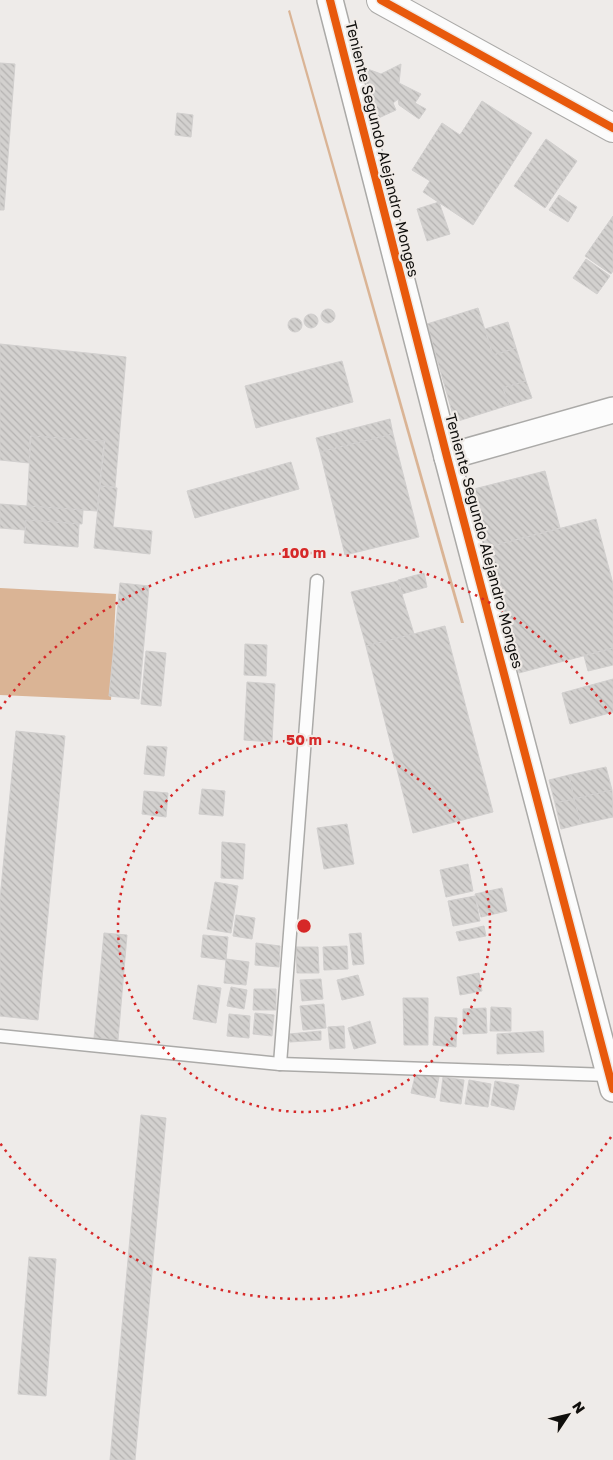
<svg xmlns="http://www.w3.org/2000/svg" width="613" height="1460" font-family="'Golos Text',sans-serif">
<defs>
<pattern id="building-back-hatch" width="6" height="6" patternUnits="userSpaceOnUse" patternTransform="scale(1.25)"><rect width="6" height="6" fill="#d3d1cf"/><path d="M-1 5l2 2M0 0l6 6M5-1l2 2" fill="none" stroke="#b4b2b1"/></pattern>
</defs>
<rect width="100%" height="100%" fill="#eeebe9"/>
<g fill="#dab495">
<polygon points="290,10 464,623 461,623 288,11"/>
<polygon points="0,588 116,594 111,700 0,695"/>
</g>
<g fill="url(#building-back-hatch)" stroke="#d1cfce">
<polygon points="0,63 15,64 4,210 0,210"/>
<polygon points="401,64 399,83 421,94 415,103 426,109 419,119 399,105 398,99 393,103 396,110 372,121 357,65 381,74"/>
<polygon points="482,101 532,133 473,225 423,192 430,181 412,170 442,123 460,135"/>
<polygon points="177,113 193,115 191,137 175,135"/>
<polygon points="546,139 577,161 545,208 514,186"/>
<polygon points="559,195 577,207 568,222 549,210"/>
<polygon points="439,202 450,234 427,241 417,209"/>
<polygon points="613,216 613,271 611,274 585,256"/>
<polygon points="586,259 610,276 597,294 573,278"/>
<polygon points="478,308 493,355 516,348 526,381 503,388 509,405 455,422 427,324"/>
<circle cx="328" cy="316" r="7"/>
<circle cx="311" cy="321" r="7"/>
<circle cx="295" cy="325" r="7"/>
<polygon points="508,322 516,348 493,355 485,329"/>
<polygon points="0,344 126,357 115,487 100,486 105,441 30,436 29,463 0,460"/>
<polygon points="342,361 353,402 256,428 245,386"/>
<polygon points="526,381 532,398 509,405 503,388"/>
<polygon points="390,419 393,434 320,452 316,438"/>
<polygon points="393,434 419,537 345,555 320,452"/>
<polygon points="31,436 104,441 97,511 27,506"/>
<polygon points="291,462 299,489 195,518 187,491"/>
<polygon points="545,471 560,528 485,548 470,490"/>
<polygon points="100,486 117,488 113,527 152,531 150,554 94,548"/>
<polygon points="0,504 83,510 82,524 26,520 25,530 0,528"/>
<polygon points="596,519 613,584 613,648 519,673 485,548"/>
<polygon points="26,520 79,524 78,547 24,543"/>
<polygon points="424,573 427,587 402,594 398,580"/>
<polygon points="398,581 414,634 366,646 351,592"/>
<polygon points="120,583 149,586 139,699 109,696"/>
<polygon points="445,626 493,812 413,833 366,646"/>
<polygon points="245,644 267,645 266,676 244,675"/>
<polygon points="613,648 613,665 588,671 584,656"/>
<polygon points="146,651 166,653 161,706 141,704"/>
<polygon points="613,679 613,712 570,724 562,693"/>
<polygon points="247,682 275,684 272,742 244,740"/>
<polygon points="16,731 65,736 38,1020 0,1016 0,899"/>
<polygon points="147,746 167,747 164,776 144,774"/>
<polygon points="606,767 612,790 574,799 569,775"/>
<polygon points="569,775 574,799 555,803 549,780"/>
<polygon points="202,789 225,791 223,816 199,814"/>
<polygon points="612,790 613,817 581,824 574,799"/>
<polygon points="144,791 168,793 166,817 142,814"/>
<polygon points="574,799 581,824 561,829 555,803"/>
<polygon points="347,824 354,864 324,869 317,828"/>
<polygon points="222,842 245,844 243,879 221,878"/>
<polygon points="468,864 473,891 446,897 440,870"/>
<polygon points="215,882 238,886 231,933 207,929"/>
<polygon points="502,888 507,911 481,917 475,894"/>
<polygon points="475,896 480,921 453,926 448,901"/>
<polygon points="236,915 255,918 252,939 233,936"/>
<polygon points="484,926 486,936 459,941 456,932"/>
<polygon points="104,933 127,935 118,1040 94,1038"/>
<polygon points="361,933 364,964 353,965 349,934"/>
<polygon points="203,935 228,937 226,960 201,957"/>
<polygon points="256,943 280,946 279,967 255,965"/>
<polygon points="347,946 348,969 324,970 323,947"/>
<polygon points="296,947 318,947 319,973 297,973"/>
<polygon points="226,959 249,962 246,985 224,983"/>
<polygon points="479,973 482,991 460,995 457,977"/>
<polygon points="358,975 364,995 342,1000 337,980"/>
<polygon points="321,979 323,999 302,1001 300,980"/>
<polygon points="198,985 221,988 216,1023 193,1019"/>
<polygon points="231,987 247,990 244,1009 227,1006"/>
<polygon points="254,989 276,989 276,1010 253,1010"/>
<polygon points="403,998 428,998 428,1045 404,1045"/>
<polygon points="324,1004 326,1028 303,1030 300,1006"/>
<polygon points="491,1007 511,1008 511,1031 490,1031"/>
<polygon points="486,1008 487,1033 463,1034 463,1009"/>
<polygon points="255,1013 274,1015 272,1036 253,1034"/>
<polygon points="229,1014 250,1016 249,1038 227,1036"/>
<polygon points="435,1017 457,1018 456,1047 433,1045"/>
<polygon points="370,1021 376,1043 354,1049 348,1028"/>
<polygon points="344,1026 345,1048 330,1049 328,1027"/>
<polygon points="321,1031 321,1040 290,1042 289,1034"/>
<polygon points="543,1031 544,1052 497,1054 497,1034"/>
<polygon points="416,1072 439,1077 435,1098 411,1093"/>
<polygon points="443,1077 464,1080 461,1104 440,1101"/>
<polygon points="469,1080 491,1084 488,1107 465,1104"/>
<polygon points="495,1081 519,1085 514,1110 491,1105"/>
<polygon points="141,1115 166,1118 135,1460 110,1460"/>
<polygon points="29,1257 56,1259 46,1396 18,1394"/>
</g>
<g fill="none" stroke-linecap="round" stroke-linejoin="round">
<defs>
<g id="lane">
<polyline points="0,1036 280,1064 609,1075"/>
<polyline points="280,1064 317,581"/>
</g>
<g id="street">
<polyline points="330,0 447,457 613,1089"/>
<polyline points="447,457 613,410"/>
</g>
<polyline id="secondary" points="381,0 613,128"/>
</defs>
<use href="#lane" stroke="#abaaa8" stroke-width="15"/>
<use href="#street" stroke="#abaaa8" stroke-width="28"/>
<use href="#secondary" stroke="#abaaa8" stroke-width="30"/>
<use href="#lane" stroke="#fcfcfc" stroke-width="12"/>
<use href="#street" stroke="#fcfcfc" stroke-width="25"/>
<use href="#secondary" stroke="#fcfcfc" stroke-width="28"/>
<defs>
<g id="cycleway">
<polyline points="330,0 447,457 613,1089"/>
<polyline points="381,0 613,128"/>
</g>
</defs>
<use href="#cycleway" stroke="#f0ebe7" stroke-width="11"/>
<use href="#cycleway" stroke="#e8590c" stroke-width="8"/>
</g>
<g fill="none" stroke="#d62828" stroke-width="2.5" stroke-dasharray="2.5 5">
<circle cx="304" cy="926" r="186"/>
<path d="M611 1137A373 373 0 0 1 0 1143M0 709A373 373 0 0 1 611 715"/>
</g>
<g text-anchor="middle" stroke-width="4.5" stroke-linejoin="round" paint-order="stroke">
<g font-size="15" fill="#0f0e0c" stroke="#f0ebe7">
<text transform="translate(382 149) rotate(76)" y="5">Teniente Segundo Alejandro Monges</text>
<text transform="translate(484 541) rotate(75)" y="5">Teniente Segundo Alejandro Monges</text>
</g>
</g>
<circle cx="304" cy="926" r="8" fill="#d62828" stroke="#f0ebe7" stroke-width="2.5"/>
<g font-size="15" text-anchor="middle" font-weight="bold" fill="#d62828" stroke="#f0ebe7" stroke-width="4.5" stroke-linejoin="round" paint-order="stroke">
<text x="304" y="558">100 m</text>
<text x="304" y="745">50 m</text>
</g>
<g transform="translate(568 1415) rotate(55)" stroke="#f0ebe7" stroke-width="4" paint-order="stroke">
<path d="M0-4L9 19L0 12L-9 19Z" fill="#0f0e0c"/>
<text y="-8" font-size="14" font-weight="bold" text-anchor="middle" fill="#0f0e0c">N</text>
</g>
</svg>
